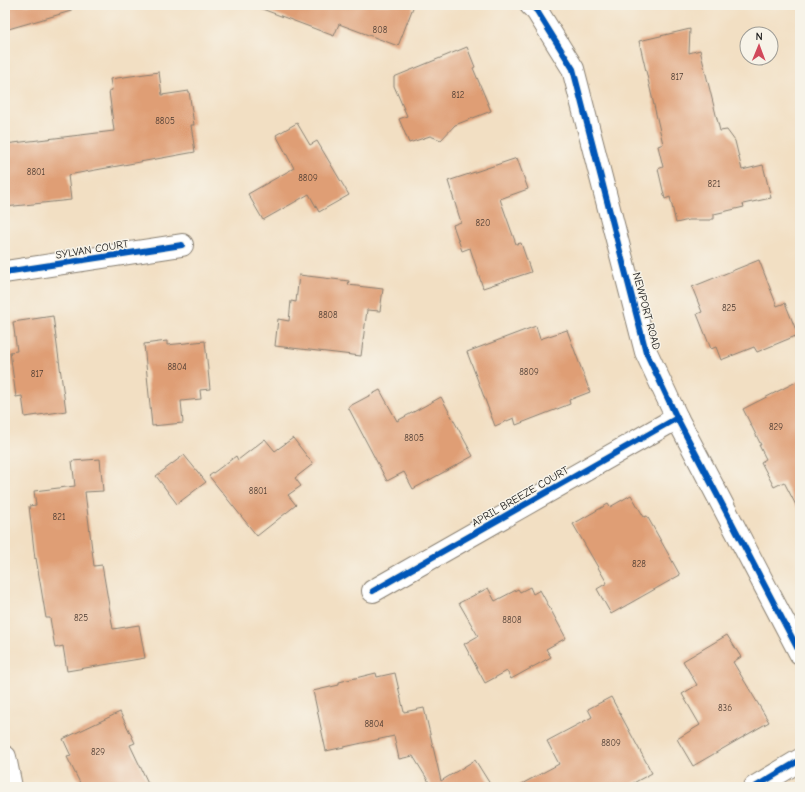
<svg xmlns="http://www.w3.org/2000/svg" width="805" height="792" font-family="'Comic Neue',sans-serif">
<rect width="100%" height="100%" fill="#f7f3e8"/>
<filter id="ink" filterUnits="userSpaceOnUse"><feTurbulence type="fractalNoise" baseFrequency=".025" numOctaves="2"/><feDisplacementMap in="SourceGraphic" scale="8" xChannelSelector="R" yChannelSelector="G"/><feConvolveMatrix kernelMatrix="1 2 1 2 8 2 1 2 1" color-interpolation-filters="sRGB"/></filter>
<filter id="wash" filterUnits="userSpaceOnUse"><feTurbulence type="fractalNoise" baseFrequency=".012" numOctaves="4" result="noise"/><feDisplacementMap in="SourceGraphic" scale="16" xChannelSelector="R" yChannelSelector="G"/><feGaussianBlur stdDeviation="0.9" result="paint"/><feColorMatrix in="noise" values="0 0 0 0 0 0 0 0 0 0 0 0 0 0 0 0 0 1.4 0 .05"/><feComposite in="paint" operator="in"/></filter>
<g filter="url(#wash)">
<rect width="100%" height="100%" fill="#f2dfc3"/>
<g id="blocks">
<g fill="#df9e75">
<polygon points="5,5 70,5 71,11 5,30"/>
<polygon points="258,5 414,5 398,46 339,24 334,36 257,7"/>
<polygon points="690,29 689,53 700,50 720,131 727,130 735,141 742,170 763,165 771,198 743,204 744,207 714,214 714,219 711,219 711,220 689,220 676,223 670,197 665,199 658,169 663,167 658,146 663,144 639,41"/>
<polygon points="467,47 475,67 473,68 491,111 455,125 441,140 430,136 409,143 399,119 407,116 394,86 394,77"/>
<polygon points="159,72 162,95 189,91 194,125 191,125 195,152 68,175 71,200 5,207 5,144 114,131 109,91 112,90 110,79"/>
<polygon points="297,123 310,145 317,141 349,195 319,212 309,194 263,220 248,194 294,168 276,135"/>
<polygon points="517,158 528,189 500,199 516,244 521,243 531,272 483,288 470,248 462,251 453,225 461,222 448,181"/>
<polygon points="759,260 777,306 785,303 798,335 757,352 754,347 721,360 716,347 711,349 697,314 702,312 692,287"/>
<polygon points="299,275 349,281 348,285 383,289 380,311 367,310 361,356 275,346 278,319 289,321 291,301 296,302"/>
<polygon points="53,316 66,411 25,417 22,396 16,397 10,352 17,351 13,322"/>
<polygon points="536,326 540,339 567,330 590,392 569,400 570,404 516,425 514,418 495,426 467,352"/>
<polygon points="167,341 167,345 205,341 210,389 200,390 201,399 181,401 183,423 152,426 144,344"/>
<polygon points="800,380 800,513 784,482 774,487 761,462 766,459 759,445 761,445 743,409"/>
<polygon points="380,390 397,421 441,397 473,456 413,489 404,472 387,481 348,407"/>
<polygon points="293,438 313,464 295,478 301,486 288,495 296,505 257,536 209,476 236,456 238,460 265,439 275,451"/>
<polygon points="184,455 206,482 177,504 156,476"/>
<polygon points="100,459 103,491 85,492 94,566 102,565 113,629 139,625 145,658 67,671 63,646 55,648 50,618 46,618 36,558 35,559 29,506 36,505 34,491 75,486 72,461"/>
<polygon points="631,495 644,517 647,516 680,575 611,614 597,589 607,583 573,524 608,504 610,507"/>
<polygon points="530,587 533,594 540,590 566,638 546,649 551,657 511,679 507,671 485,683 464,644 478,636 459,603 488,588 495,601 518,589 520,592"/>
<polygon points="727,635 741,657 733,662 769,722 693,766 677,739 700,725 682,694 697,685 683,661"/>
<polygon points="376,673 377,677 395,673 404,712 424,708 441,781 475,760 492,787 432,787 413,756 399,759 394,736 326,751 313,691 339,685 339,682"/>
<polygon points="611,697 652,773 626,787 516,787 559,764 547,741 592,717 588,709"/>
<polygon points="120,712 135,743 130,745 150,787 82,787 67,757 71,756 63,739"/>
</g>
</g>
</g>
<g filter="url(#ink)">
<use href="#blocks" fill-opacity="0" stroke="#877e70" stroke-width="1"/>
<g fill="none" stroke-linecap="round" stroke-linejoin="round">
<defs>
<g id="minor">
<polyline points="531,5 537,11 573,69 646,352 677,418 800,653"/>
<polyline points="5,272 182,245"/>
<polyline points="373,591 677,418"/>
<polyline points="5,757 11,787"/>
<polyline points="755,787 800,760"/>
</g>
</defs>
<use href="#minor" stroke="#877e70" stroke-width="24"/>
<use href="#minor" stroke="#fff" stroke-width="22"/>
<defs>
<g id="cycleway">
<polyline points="531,5 537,11 573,69 646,352 677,418 800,653"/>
<polyline points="5,272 182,245"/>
<polyline points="373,591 677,418"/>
<polyline points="755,787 800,760"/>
</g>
</defs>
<use href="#cycleway" stroke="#f7f3e8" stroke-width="8"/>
<use href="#cycleway" stroke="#0057b8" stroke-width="6"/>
</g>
</g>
<g text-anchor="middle" stroke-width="3" stroke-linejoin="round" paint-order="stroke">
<g font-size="9" fill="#4d3c32">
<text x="380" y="33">808</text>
<text x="677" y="80">817</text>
<text x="458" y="98">812</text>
<text x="165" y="124">8805</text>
<text x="36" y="175">8801</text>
<text x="308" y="181">8809</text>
<text x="714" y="187">821</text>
<text x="483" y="226">820</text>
<text x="729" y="311">825</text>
<text x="328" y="318">8808</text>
<text x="177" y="370">8804</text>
<text x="529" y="375">8809</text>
<text x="37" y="377">817</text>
<text x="776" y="430">829</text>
<text x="414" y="441">8805</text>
<text x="258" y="494">8801</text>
<text x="59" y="520">821</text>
<text x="639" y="567">828</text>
<text x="81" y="621">825</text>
<text x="512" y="623">8808</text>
<text x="725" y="711">836</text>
<text x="374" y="727">8804</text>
<text x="611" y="746">8809</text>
<text x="98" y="755">829</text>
</g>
<g font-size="11" fill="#1c1c1c" stroke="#f7f3e8">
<text transform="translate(92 249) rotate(-9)" y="4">SYLVAN COURT</text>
<text transform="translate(647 311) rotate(75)" y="4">NEWPORT ROAD</text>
<text transform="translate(520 496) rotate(-30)" y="4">APRIL BREEZE COURT</text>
</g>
</g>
<rect width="805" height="792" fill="none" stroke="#f7f3e8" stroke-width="20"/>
<g transform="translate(759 46) rotate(1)"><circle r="19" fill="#f7f3e8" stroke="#9f9d96"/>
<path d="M0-3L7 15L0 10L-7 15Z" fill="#d1495b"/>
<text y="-6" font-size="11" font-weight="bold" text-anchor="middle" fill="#1c1c1c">N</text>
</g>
</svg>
